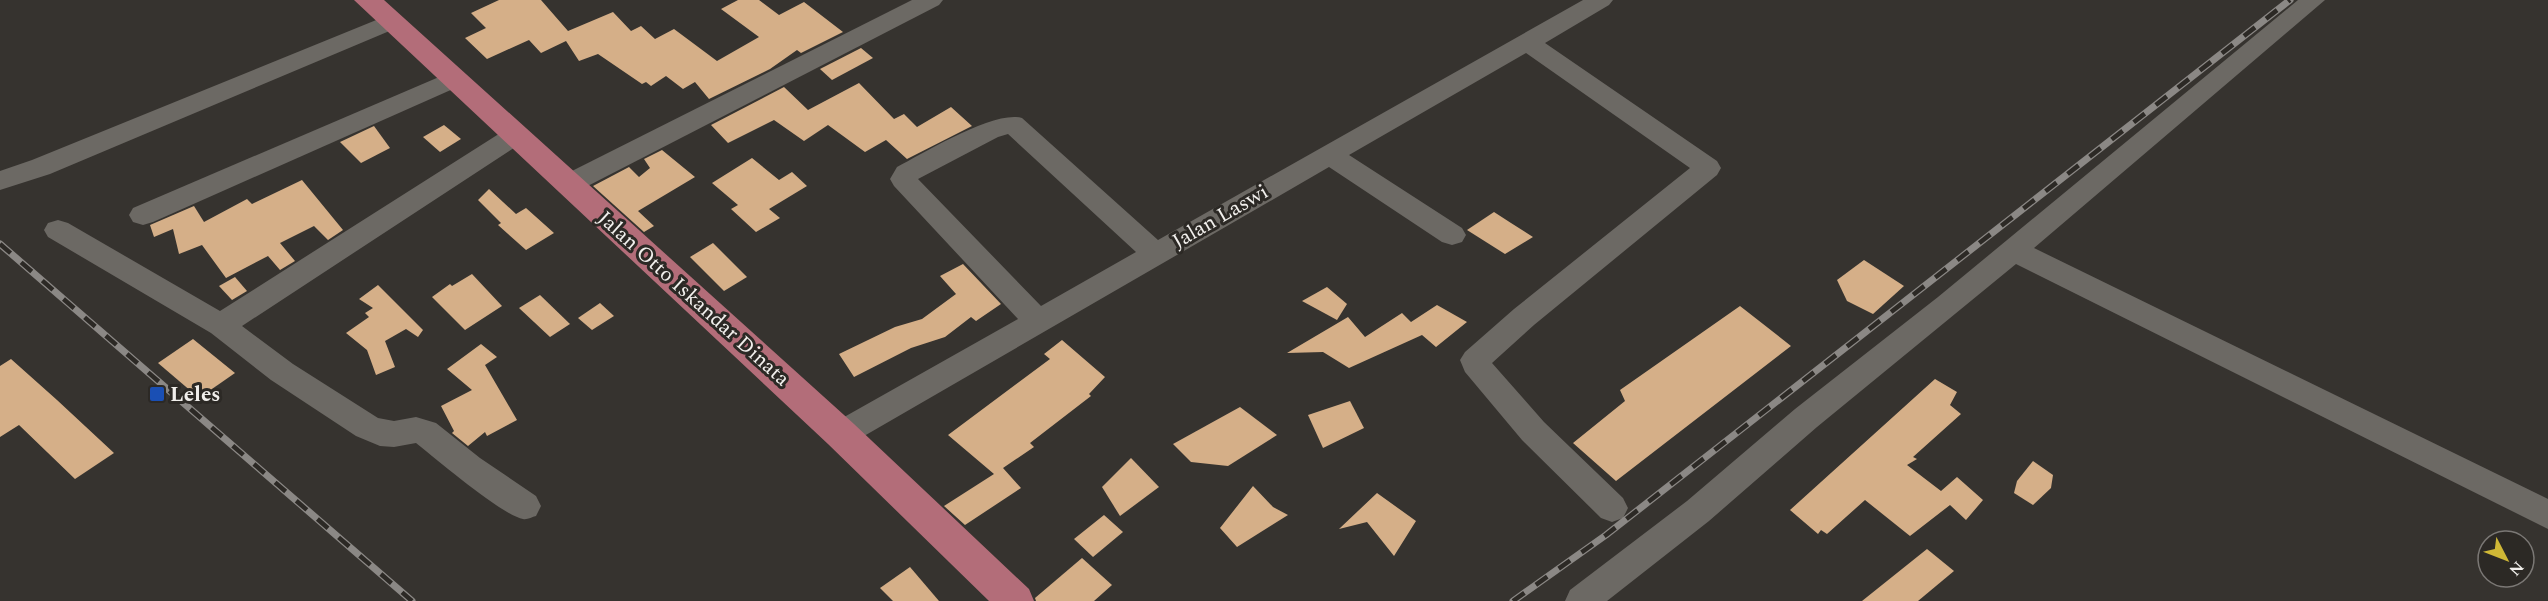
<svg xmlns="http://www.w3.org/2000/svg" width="2548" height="601" font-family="Spectral,serif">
<rect width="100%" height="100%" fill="#36332f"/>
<g fill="#d5af88">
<polygon points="499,0 541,0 568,31 613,12 631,31 641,26 655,39 674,29 717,61 759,37 721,9 738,0 759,0 779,15 804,2 843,32 801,53 797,50 770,69 709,99 695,82 683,89 666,76 651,86 646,82 642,84 598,54 579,61 566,41 541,53 529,40 487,59 465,38 486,28 471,13"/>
<polygon points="861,48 873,58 832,80 820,69"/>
<polygon points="859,83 894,119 904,114 917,127 951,107 972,126 907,159 886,140 865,152 828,125 804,141 774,120 728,143 711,125 784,87 808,110"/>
<polygon points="444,125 461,139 440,152 423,137"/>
<polygon points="374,126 390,148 361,163 340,142"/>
<polygon points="662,150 695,177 638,211 654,226 644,232 593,186 629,167 639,177 650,168 644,159"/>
<polygon points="752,158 779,180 792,172 807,186 769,209 780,218 756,232 731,209 738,205 712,183"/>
<polygon points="302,180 343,230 328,240 314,226 280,243 295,261 280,270 268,256 226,278 202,245 179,254 173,229 154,237 150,225 194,206 204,222 247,199 252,204"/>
<polygon points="489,189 516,214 526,208 554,233 526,250 498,225 501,223 478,200"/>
<polygon points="1494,212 1511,223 1533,237 1505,254 1467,230"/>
<polygon points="713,243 747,277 724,291 690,257"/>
<polygon points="1864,260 1904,286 1873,314 1847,301 1837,280"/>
<polygon points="963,264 1001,304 976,321 971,317 945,337 911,348 854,377 839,354 895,327 922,319 956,294 940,276"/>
<polygon points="472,274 502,306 465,330 432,297 450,284 452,286"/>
<polygon points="235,277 247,291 232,300 219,286"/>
<polygon points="378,285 423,330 418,337 406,329 385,341 395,367 376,375 367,350 346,333 369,317 365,313 373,308 359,299"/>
<polygon points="1327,287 1347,304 1337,320 1302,301"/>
<polygon points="540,295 570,324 550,337 519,308"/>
<polygon points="600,303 614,316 592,330 578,318"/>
<polygon points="1437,305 1467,322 1436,347 1422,335 1349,368 1323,352 1287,353 1348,317 1365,337 1402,313 1411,322"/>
<polygon points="1740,306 1791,346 1616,481 1573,443 1625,401 1620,390"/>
<polygon points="193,339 235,373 199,398 158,363"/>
<polygon points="1062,340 1105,377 1089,394 1091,396 1030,443 1034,447 1003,468 1021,488 965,525 944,506 994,474 948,435 1050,359 1044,354"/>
<polygon points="481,344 497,357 485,365 517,420 487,436 485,432 468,446 452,433 454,431 441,406 472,390 447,369"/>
<polygon points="11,359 57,400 114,453 75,479 19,425 0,437 0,366"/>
<polygon points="1935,379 1957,392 1950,405 1961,414 1913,457 1917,459 1907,465 1941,491 1957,477 1983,500 1966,520 1950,505 1910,536 1865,500 1827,534 1821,530 1818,534 1790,510"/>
<polygon points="1350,401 1364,428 1323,448 1308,415"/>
<polygon points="1240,407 1277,435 1228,466 1191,462 1173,444"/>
<polygon points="1131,458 1159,487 1120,516 1102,487"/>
<polygon points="2033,461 2053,475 2051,488 2033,505 2014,493 2017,481"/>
<polygon points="1253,486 1273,507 1288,515 1237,547 1220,528"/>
<polygon points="1377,493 1416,521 1394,556 1367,522 1339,529"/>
<polygon points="1104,515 1123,532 1093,557 1074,539"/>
<polygon points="1927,549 1954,571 1918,601 1862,601"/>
<polygon points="1082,558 1112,585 1094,601 1036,601 1035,598"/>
<polygon points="910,567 939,601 893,601 880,588"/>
</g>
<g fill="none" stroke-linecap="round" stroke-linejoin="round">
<g fill="#6c6964" fill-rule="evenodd">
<polygon points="912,0 943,0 939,5 578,191 569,193 560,191 556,184 560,177"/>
<path d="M 1583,0 L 1613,0 L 1609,5 L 1545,43 L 1717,161 L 1721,168 L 1717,175 L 1534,325 L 1492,363 L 1544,422 L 1623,498 L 1628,508 L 1623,518 L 1612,522 L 1601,518 L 1522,440 L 1465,372 L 1460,360 L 1465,352 L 1514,309 L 1690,168 L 1526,53 L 1349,155 L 1462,228 L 1466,235 L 1462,242 L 1452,245 L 1442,242 L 1329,167 L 852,443 L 841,447 L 830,443 L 826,434 L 830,425 L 1018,319 L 894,186 L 890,179 L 897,167 C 924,153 994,110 1022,118 L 1158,240 ZM 1008,134 L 1136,252 L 1041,306 L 918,179 L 998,137 Z"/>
<polygon points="2298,0 2325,0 2034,248 2548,499 2548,529 2016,264 1817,427 1709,521 1607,601 1565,601 1570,590 1687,501 1795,409 1938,297"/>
<polygon points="391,14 399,17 403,22 399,27 50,174 0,190 0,171 32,160"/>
<polygon points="453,71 462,73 465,79 462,85 153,222 143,225 133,222 129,215 133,208"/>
<path d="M 514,127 L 523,130 L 527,136 L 523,142 L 242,326 L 293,364 L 378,418 L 394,421 L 416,417 L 436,423 L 480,458 L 536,496 L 541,506 L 536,516 C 532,517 527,520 523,519 C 503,516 435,458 416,443 L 394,447 L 380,446 L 356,436 L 271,380 L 211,333 L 48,237 L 44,230 L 48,223 L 58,220 L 68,223 L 220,311 L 505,130 Z"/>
</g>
<polygon fill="#b36d79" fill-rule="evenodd" points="354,0 384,0 854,424 1029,589 1034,601 989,601 828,444"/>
<defs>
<g id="rail">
<polyline points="0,244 412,601"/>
<polyline points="1513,601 1606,535 2290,0"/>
</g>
</defs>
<use href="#rail" stroke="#8b8885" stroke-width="7"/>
<use href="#rail" stroke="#2c2925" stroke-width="4.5" stroke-dasharray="14" stroke-linecap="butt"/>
</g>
<rect fill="#1a4fb4" stroke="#2c2925" stroke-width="2" x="149" y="386" width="16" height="16" rx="3"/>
<g text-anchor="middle" stroke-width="6" stroke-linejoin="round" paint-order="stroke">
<g font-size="21" fill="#f1efec" stroke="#2c2925">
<text transform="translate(1220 216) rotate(-30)" y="7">Jalan Laswi</text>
<text transform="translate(694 298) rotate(42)" y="7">Jalan Otto Iskandar Dinata</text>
</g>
<g font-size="21" font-weight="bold" fill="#f1efec" stroke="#2c2925" text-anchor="start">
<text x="170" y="401">Leles</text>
</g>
</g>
<g transform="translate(2506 559) rotate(132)"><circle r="28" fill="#2c2925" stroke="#7b7875" stroke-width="1.5"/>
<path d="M0-4.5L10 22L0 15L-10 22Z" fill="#d0b836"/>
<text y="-9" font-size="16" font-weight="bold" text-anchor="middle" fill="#f1efec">N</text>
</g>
</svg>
